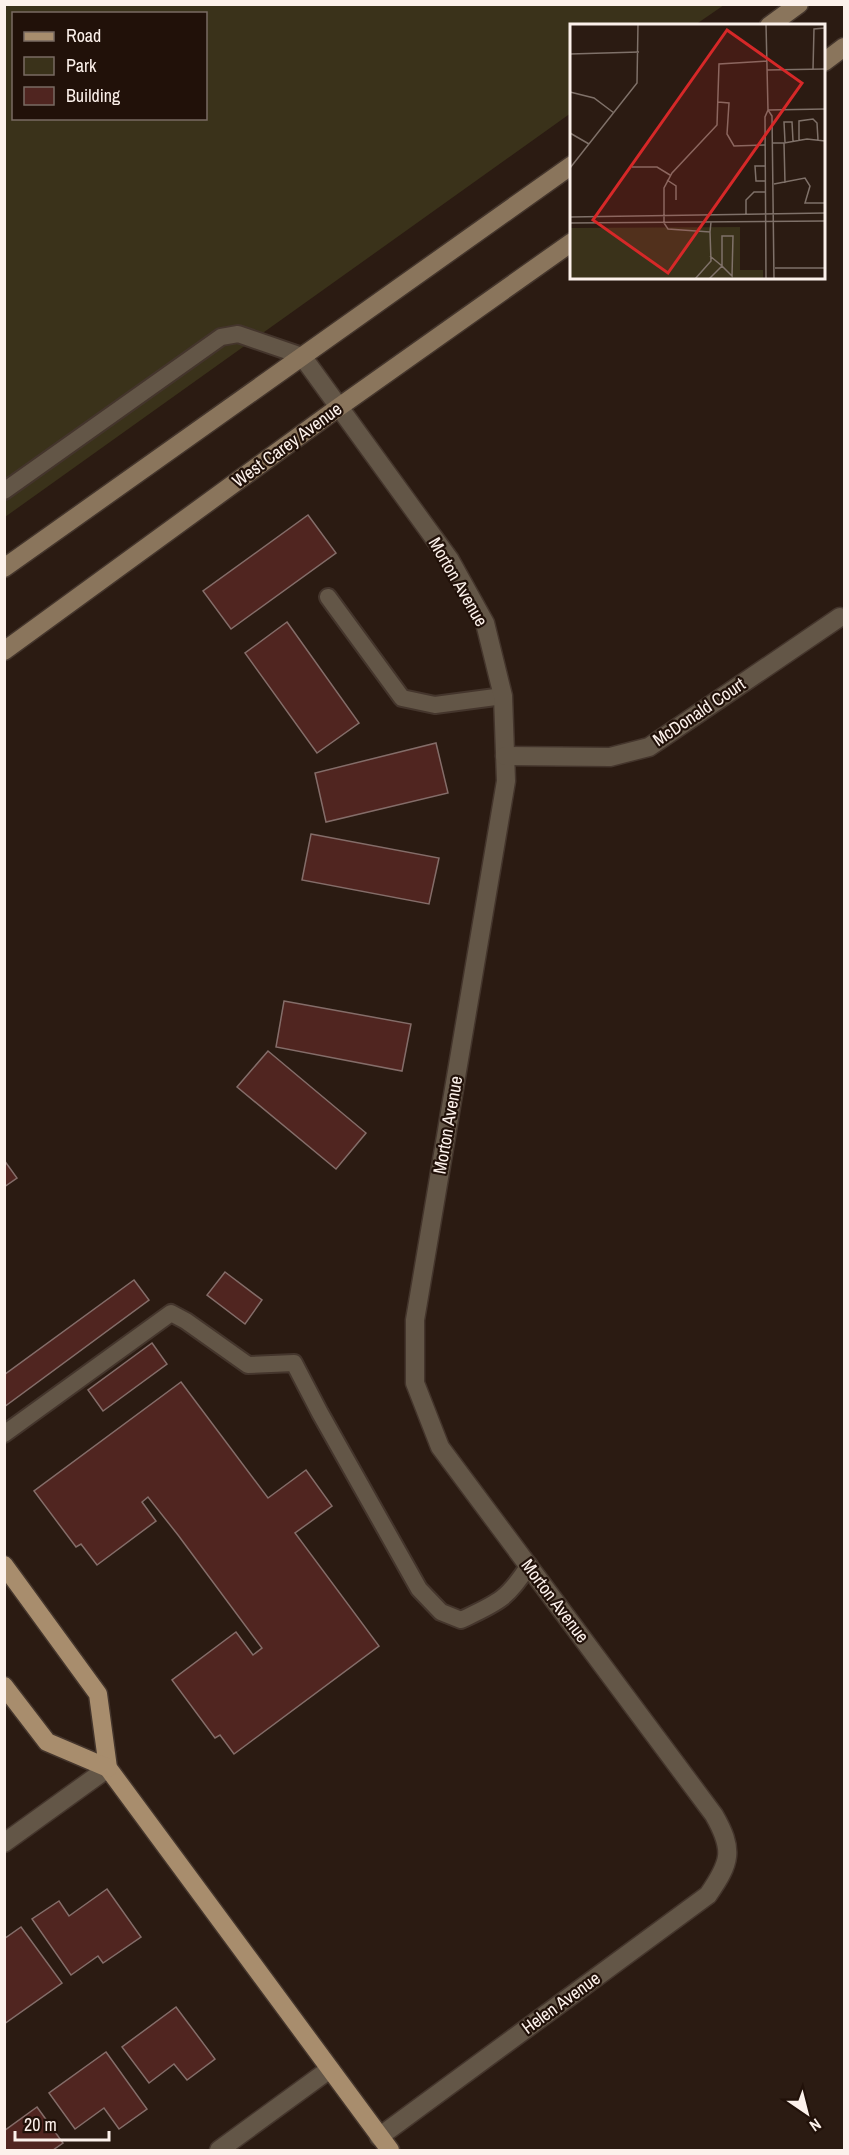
<svg xmlns="http://www.w3.org/2000/svg" width="849" height="2155" font-family="'Archivo Narrow',sans-serif">
<rect width="100%" height="100%" fill="#2b1b12"/>
<path fill="#3a321a" fill-rule="evenodd" d="M 5,5 L 724,5 L 695,25 L 572,26 L 571,113 L 5,517 ZM 14,14 L 206,14 L 206,118 L 14,118 Z"/>
<g fill="#502520" stroke="#846d69" stroke-width="1.5">
<polygon points="308,515 336,553 231,629 203,591"/>
<polygon points="287,622 359,723 317,753 245,653"/>
<polygon points="436,743 448,793 326,822 315,773"/>
<polygon points="311,834 439,858 429,904 302,880"/>
<polygon points="284,1001 411,1024 402,1071 276,1047"/>
<polygon points="268,1051 366,1133 336,1169 237,1087"/>
<polygon points="4,1160 17,1178 4,1187"/>
<polygon points="225,1272 262,1300 245,1324 207,1295"/>
<polygon points="134,1280 149,1300 4,1407 4,1375"/>
<polygon points="152,1343 167,1364 103,1411 88,1390"/>
<polygon points="181,1382 268,1498 306,1470 332,1506 295,1533 379,1646 234,1754 220,1735 215,1738 172,1680 236,1632 253,1655 262,1648 178,1535 148,1497 142,1502 156,1521 97,1565 81,1544 76,1547 34,1491"/>
<polygon points="107,1889 141,1937 103,1963 98,1956 71,1975 32,1919 59,1901 69,1916"/>
<polygon points="21,1927 62,1983 4,2024 4,1939"/>
<polygon points="176,2007 215,2059 187,2080 174,2064 149,2083 122,2047"/>
<polygon points="106,2052 147,2109 119,2129 104,2108 75,2129 49,2093"/>
<polygon points="37,2107 63,2143 53,2150 4,2150 4,2131"/>
</g>
<g fill="none" stroke-linecap="round" stroke-linejoin="round">
<defs>
<g id="lane">
<polyline points="4,491 221,337 238,334 302,356"/>
<polyline points="328,597 402,698 435,705 503,696"/>
<path d="M 4,1434 L 171,1313 L 186,1321 L 248,1365 L 294,1363 L 320,1413 L 419,1589 L 441,1612 L 461,1620 C 497,1603 507,1600 529,1565"/>
</g>
<g id="street">
<path d="M 302,356 L 450,560 L 485,623 L 503,696 L 506,781 L 415,1320 L 415,1383 L 440,1447 L 714,1815 C 734,1850 731,1862 708,1895 L 379,2137"/>
<polyline points="505,756 610,757 649,747 840,617"/>
<polyline points="4,1843 108,1768"/>
<polyline points="219,2150 330,2069"/>
</g>
<g id="secondary">
<polyline points="769,26 799,4"/>
<polyline points="824,62 844,47"/>
<polyline points="4,568 572,165"/>
<polyline points="4,651 339,407 572,242"/>
</g>
<g id="primary">
<polyline points="4,1565 98,1694 108,1768 390,2150"/>
<polyline points="4,1686 47,1742 108,1768"/>
</g>
</defs>
<use href="#lane" stroke="#44352c" stroke-width="20"/>
<use href="#street" stroke="#44352c" stroke-width="21"/>
<use href="#secondary" stroke="#44352c" stroke-width="21"/>
<use href="#primary" stroke="#44352c" stroke-width="21"/>
<use href="#lane" stroke="#635647" stroke-width="16"/>
<use href="#street" stroke="#635647" stroke-width="18"/>
<use href="#secondary" stroke="#8a755c" stroke-width="18"/>
<use href="#primary" stroke="#a88d6d" stroke-width="18"/>
</g>
<g text-anchor="middle" stroke-width="4.5" stroke-linejoin="round" paint-order="stroke">
<g font-size="18" fill="#fcf1eb" stroke="#211109">
<text transform="translate(287 445) rotate(-36)" y="6">West Carey Avenue</text>
<text transform="translate(458 582) rotate(60)" y="6">Morton Avenue</text>
<text transform="translate(699 712) rotate(-34)" y="6">McDonald Court</text>
<text transform="translate(448 1125) rotate(-80)" y="6">Morton Avenue</text>
<text transform="translate(555 1601) rotate(53)" y="6">Morton Avenue</text>
<text transform="translate(561 2003) rotate(-36)" y="6">Helen Avenue</text>
</g>
</g>
<g transform="translate(570 24)">
<rect width="255" height="255" fill="#2b1b12"/>
<path d="M 170,203 L 170,246 L 193,246 L 193,255 L 1,255 L 1,204 Z" fill="#3a321a"/>
<path fill="none" stroke="#7f7169" stroke-width="1.5" d="M 196,0 L 198,86 L 202,92 L 204,255M 0,30 L 69,28M 243,45 L 244,5 L 255,4M 197,46 L 255,45M 0,68 L 24,74 L 44,89M 148,78 L 159,79 L 157,110 L 164,122 L 195,121M 198,86 L 255,85M 0,109 L 19,120M 229,116 L 229,97 L 243,95 L 247,99 L 248,116M 215,118 L 214,98 L 222,98 L 223,117M 203,119 L 214,119 L 215,159M 214,119 L 237,115 L 255,117M 195,142 L 185,142 L 186,157 L 196,157M 62,143 L 87,143 L 100,151M 0,144 L 67,59 L 68,0M 97,156 L 106,162 L 106,176M 204,160 L 235,154 L 240,162 L 235,179 L 255,179M 176,190 L 176,176 L 184,168 L 196,168M 0,193 L 255,189M 141,198 L 140,208 L 98,205 L 94,199 L 94,164 L 102,149 L 147,101 L 149,40 L 197,37M 0,199 L 255,197M 205,244 L 255,244M 125,255 L 141,237 L 140,208M 139,255 L 152,242 L 152,212 L 163,212 L 162,252 L 152,242 L 140,232M 196,255 L 195,93 L 198,86"/>
<path fill="#d62828" fill-opacity="0.15" stroke="#d62828" stroke-width="3" d="M 157,6 L 232,59 L 98,249 L 23,196 Z"/>
<rect width="255" height="255" fill="none" stroke="#fcf1eb" stroke-width="3"/>
</g>
<rect width="849" height="2155" fill="none" stroke="#fcf1eb" stroke-width="12"/>
<rect x="12" y="12" width="195" height="108" fill="#211109" stroke="#796b63" stroke-width="1.5"/>
<rect x="24" y="32" width="30" height="9" fill="#a88d6d" stroke="#796b63" stroke-width="1.5"/>
<text x="66" y="42" font-size="18" fill="#fcf1eb">Road</text>
<rect x="24" y="57" width="30" height="18" fill="#3a321a" stroke="#796b63" stroke-width="1.5"/>
<text x="66" y="72" font-size="18" fill="#fcf1eb">Park</text>
<rect x="24" y="87" width="30" height="18" fill="#502520" stroke="#796b63" stroke-width="1.5"/>
<text x="66" y="102" font-size="18" fill="#fcf1eb">Building</text>
<g transform="translate(807 2113) rotate(145)" stroke="#211109" stroke-width="4.5" paint-order="stroke">
<path d="M0-4.5L10 22L0 15L-10 22Z" fill="#fcf1eb"/>
<text y="-9" font-size="16" font-weight="bold" text-anchor="middle" fill="#fcf1eb">N</text>
</g>
<path d="M15 2131v9h94v-9" fill="none" stroke="#fcf1eb" stroke-width="3"/>
<text x="24" y="2131" font-size="18" fill="#fcf1eb" stroke="#211109" stroke-width="4.5" paint-order="stroke">20 m</text>
</svg>
